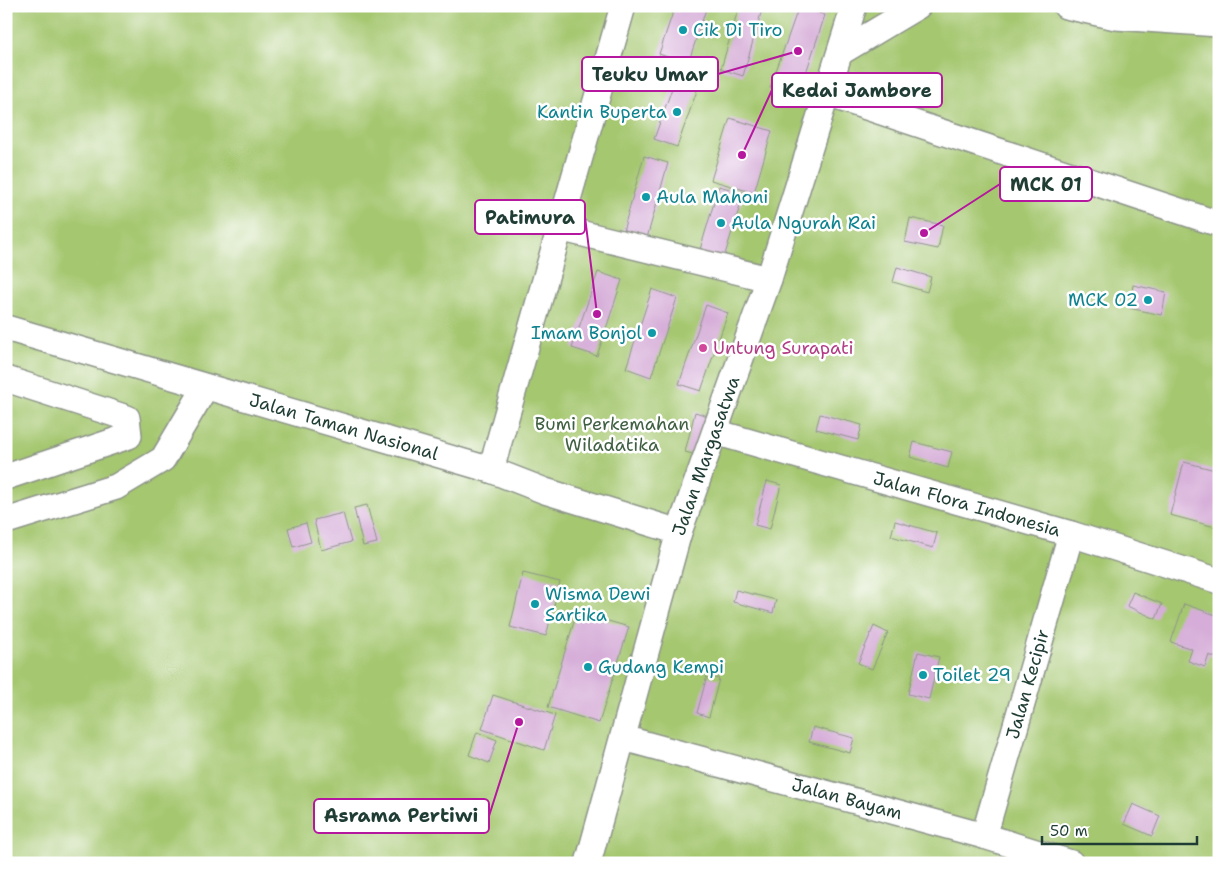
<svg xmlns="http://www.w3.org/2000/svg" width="1225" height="869" font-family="'Shantell Sans',sans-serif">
<rect width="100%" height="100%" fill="#fff"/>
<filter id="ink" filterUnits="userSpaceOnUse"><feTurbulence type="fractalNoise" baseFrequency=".02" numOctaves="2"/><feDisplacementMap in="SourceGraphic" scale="10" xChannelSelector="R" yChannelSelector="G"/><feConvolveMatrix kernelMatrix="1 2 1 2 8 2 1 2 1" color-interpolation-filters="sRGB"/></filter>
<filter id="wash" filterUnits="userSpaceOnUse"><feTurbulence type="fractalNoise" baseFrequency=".0096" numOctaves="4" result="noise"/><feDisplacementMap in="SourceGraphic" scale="20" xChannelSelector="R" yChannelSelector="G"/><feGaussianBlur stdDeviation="1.12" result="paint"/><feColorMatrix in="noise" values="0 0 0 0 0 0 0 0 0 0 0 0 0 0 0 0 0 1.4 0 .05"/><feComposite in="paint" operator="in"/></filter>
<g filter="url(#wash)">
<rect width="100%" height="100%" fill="#f9ecdb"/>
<rect fill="#a5c770" stroke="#628252" x="6" y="6" width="1213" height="857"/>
<g id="blocks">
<g fill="#d6add8">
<polygon points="675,6 707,6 688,64 659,54"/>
<polygon points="739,6 763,6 743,76 721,69"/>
<polygon points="799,6 825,15 798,97 770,88"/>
<polygon points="676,77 699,85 677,147 654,139"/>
<polygon points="730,118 772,131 754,193 711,180"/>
<polygon points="644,156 668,163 647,238 623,231"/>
<polygon points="719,186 744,193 723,261 699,253"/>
<polygon points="910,218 943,225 938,249 905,242"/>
<polygon points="897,267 931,277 927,292 893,282"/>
<polygon points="598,272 622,280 597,356 572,348"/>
<polygon points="1133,285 1166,292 1162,315 1129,308"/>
<polygon points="652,289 677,298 651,377 626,368"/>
<polygon points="706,305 728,313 701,391 679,384"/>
<polygon points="695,412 711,417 701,456 685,452"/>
<polygon points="820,414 862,425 858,440 816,429"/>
<polygon points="914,442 952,452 948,468 910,457"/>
<polygon points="1184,462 1219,471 1219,528 1170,515"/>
<polygon points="767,481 781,485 770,529 755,525"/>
<polygon points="367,505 377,543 363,546 354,508"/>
<polygon points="343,513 351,542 321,550 314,520"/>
<polygon points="895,521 937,533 933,548 891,536"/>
<polygon points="306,523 311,542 293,547 288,528"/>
<polygon points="523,573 560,582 546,636 510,627"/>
<polygon points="736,590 776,600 773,613 733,602"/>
<polygon points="1133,592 1162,604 1156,619 1127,606"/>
<polygon points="1184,604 1219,616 1219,659 1209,655 1205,667 1188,661 1192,649 1171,642"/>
<polygon points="577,612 629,627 599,723 548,707"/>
<polygon points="874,626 888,633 872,669 858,663"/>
<polygon points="918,652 939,657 929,699 908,694"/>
<polygon points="707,676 719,679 709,717 697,713"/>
<polygon points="493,695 555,715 544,750 482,729"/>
<polygon points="813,727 854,738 850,753 809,742"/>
<polygon points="477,732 497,740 489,763 469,755"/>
<polygon points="1133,804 1160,816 1152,836 1124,824"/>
</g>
</g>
</g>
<g filter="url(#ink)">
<use href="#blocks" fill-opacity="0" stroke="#8c9488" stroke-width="1"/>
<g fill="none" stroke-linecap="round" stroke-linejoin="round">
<defs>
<g id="minor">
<polyline points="1066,6 1116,17 1219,24"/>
<polyline points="841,52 918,6"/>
<polyline points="827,94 1219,224"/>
<polyline points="559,228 769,279"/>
<path id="s1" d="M 6,328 L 491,470 L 545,491 L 679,532"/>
<polyline points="6,379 127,418 129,436 6,477"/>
<path id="s2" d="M 715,432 L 1071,534 L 1219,581"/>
<polyline points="491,470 623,6"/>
<polyline points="6,521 116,487 163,459 205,388"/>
<path id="s3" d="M 623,738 L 984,836 L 1071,863"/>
<path id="s4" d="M 984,836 L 1071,534"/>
<path id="s5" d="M 588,863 L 679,532 L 769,279 L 854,6"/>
</g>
</defs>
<use href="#minor" stroke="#8c9488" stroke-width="28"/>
<use href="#minor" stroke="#fff" stroke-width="25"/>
</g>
</g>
<g fill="#0f9aa8" stroke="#fff" stroke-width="2">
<circle cx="683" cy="30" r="5"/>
<circle cx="677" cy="112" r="5"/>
<circle cx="646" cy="197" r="5"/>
<circle cx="721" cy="223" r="5"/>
<circle cx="1148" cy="300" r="5"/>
<circle cx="652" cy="333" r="5"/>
<circle cx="535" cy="604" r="5"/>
<circle cx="588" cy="667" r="5"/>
<circle cx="923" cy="675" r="5"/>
</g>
<circle fill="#d1479c" stroke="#fff" stroke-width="2" cx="703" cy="348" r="5"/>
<g text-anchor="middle" stroke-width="5" stroke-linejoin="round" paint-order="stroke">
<g font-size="18" fill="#0d838f" stroke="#fff" text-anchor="start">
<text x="693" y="36">Cik Di Tiro</text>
<text x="667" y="118" text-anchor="end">Kantin Buperta</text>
<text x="656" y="203">Aula Mahoni</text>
<text x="731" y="229">Aula Ngurah Rai</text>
<text x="1138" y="306" text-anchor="end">MCK 02</text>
<text x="642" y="339" text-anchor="end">Imam Bonjol</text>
<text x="545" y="600">Wisma Dewi<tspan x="545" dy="21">Sartika</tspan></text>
<text x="598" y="673">Gudang Kempi</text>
<text x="933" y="681">Toilet 29</text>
</g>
<g font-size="18" fill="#b23c85" stroke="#fff" text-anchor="start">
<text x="713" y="354">Untung Surapati</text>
</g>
<g font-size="18" fill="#406043" stroke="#fff">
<text x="612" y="430">Bumi Perkemahan<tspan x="612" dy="21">Wiladatika</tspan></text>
</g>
<g font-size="18" fill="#1f3d34" stroke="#fff">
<text dy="6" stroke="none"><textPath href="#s1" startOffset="352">Jalan Taman Nasional</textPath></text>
<text dy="6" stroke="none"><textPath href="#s5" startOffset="424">Jalan Margasatwa</textPath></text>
<text dy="6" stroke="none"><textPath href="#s2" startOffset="262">Jalan Flora Indonesia</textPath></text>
<text dy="6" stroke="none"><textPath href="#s4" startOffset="158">Jalan Kecipir</textPath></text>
<text dy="6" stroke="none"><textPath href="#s3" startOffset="232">Jalan Bayam</textPath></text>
</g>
</g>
<path fill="none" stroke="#b5179e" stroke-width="2" d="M798 51L718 74M742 155L772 90M924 233L1000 184M597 314L585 217M519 722L489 816"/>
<g fill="#b5179e" stroke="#fff" stroke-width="2">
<circle cx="798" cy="51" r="5"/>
<circle cx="742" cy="155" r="5"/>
<circle cx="924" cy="233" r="5"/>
<circle cx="597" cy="314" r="5"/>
<circle cx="519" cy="722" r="5"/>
</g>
<g fill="#fff" stroke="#b5179e" stroke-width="2">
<rect x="582" y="57" width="136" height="34" rx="5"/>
<rect x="772" y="73" width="170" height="34" rx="5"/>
<rect x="1000" y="167" width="92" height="34" rx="5"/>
<rect x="475" y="200" width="110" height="34" rx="5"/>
<rect x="314" y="799" width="175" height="34" rx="5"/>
</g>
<g font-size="19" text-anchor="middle" font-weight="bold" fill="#1f3d34">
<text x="650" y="81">Teuku Umar</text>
<text x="857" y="97">Kedai Jambore</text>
<text x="1046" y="191">MCK 01</text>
<text x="530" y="224">Patimura</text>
<text x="401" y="822">Asrama Pertiwi</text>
</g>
<rect width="1225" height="869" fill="none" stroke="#fff" stroke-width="25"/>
<path d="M1042 836v8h155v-8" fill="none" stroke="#1f3d34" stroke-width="2.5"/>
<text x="1050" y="836" font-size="15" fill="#1f3d34" stroke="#ffffff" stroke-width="4" paint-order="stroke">50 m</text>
</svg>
